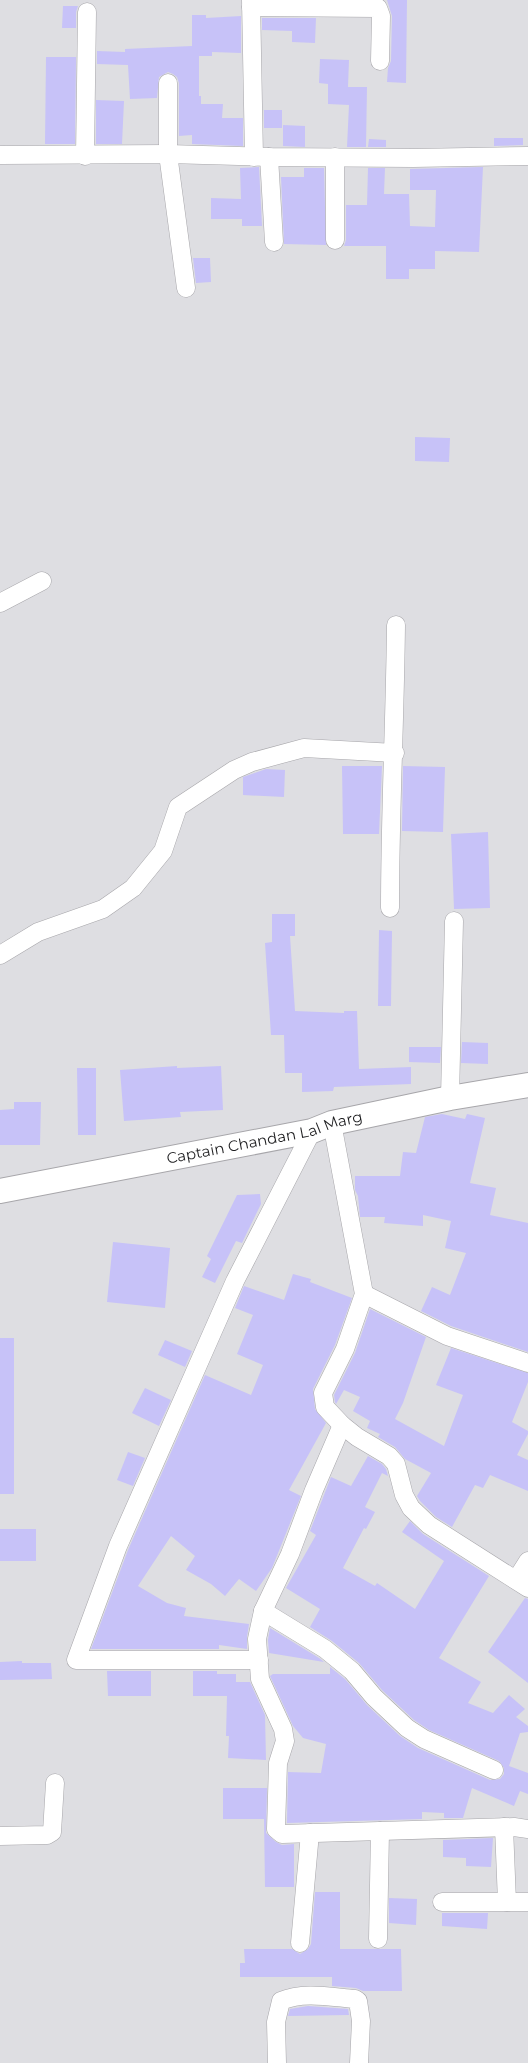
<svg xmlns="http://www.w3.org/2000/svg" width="528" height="2063" font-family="Montserrat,sans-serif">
<rect width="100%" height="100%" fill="#dedee2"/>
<g fill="#c7c2f8">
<polygon points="387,0 407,0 406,83 387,82 388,68 391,61 392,16"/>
<polygon points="63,6 78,6 76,12 76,28 62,28"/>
<polygon points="192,15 206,15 206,18 241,16 241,53 212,52 212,56 199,56 199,96 201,96 201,104 223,104 222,118 243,118 243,146 192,144 192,135 179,136 179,83 177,77 173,74 168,72 159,77 157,98 130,99 128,65 97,64 97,51 125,52 125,49 192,46"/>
<polygon points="262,18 316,18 315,43 292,42 292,31 262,30"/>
<polygon points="46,57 76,57 75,144 45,144"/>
<polygon points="320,59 349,60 348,87 367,87 366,147 347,147 349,105 328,104 328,84 319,83"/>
<polygon points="96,100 124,101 122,144 96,144"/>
<rect x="264" y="110" width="18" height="18"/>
<polygon points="283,125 305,126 305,147 283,146"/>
<polygon points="494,138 523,138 523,145 494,146"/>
<polygon points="369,139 386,140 386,147 368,147"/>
<polygon points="259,167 262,226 242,226 242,219 211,219 211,198 241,199 240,168"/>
<polygon points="483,167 479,252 435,251 435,269 409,269 409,279 386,279 386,246 344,246 346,240 346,205 367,205 368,168 385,168 384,194 409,194 410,226 435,227 436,190 410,190 410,169"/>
<polygon points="304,168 324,168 326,245 284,244 281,177 304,177"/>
<polygon points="193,258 210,258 211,282 196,283"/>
<polygon points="415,437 450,438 449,462 415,461"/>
<polygon points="342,766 382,766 379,834 343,834"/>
<polygon points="403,766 445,767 443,832 402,831"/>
<polygon points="266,769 285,770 284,797 243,795 243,777"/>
<polygon points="488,832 490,908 454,909 451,834"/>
<polygon points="272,914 295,914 295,936 290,936 295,1011 344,1013 344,1011 357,1011 359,1069 411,1067 411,1084 334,1087 333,1091 302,1092 302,1073 285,1073 284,1035 271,1035 265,943 272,942"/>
<polygon points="379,930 392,931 391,1006 378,1006"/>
<polygon points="462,1042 488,1043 488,1064 461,1063"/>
<polygon points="409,1047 441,1047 440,1063 409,1062"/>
<polygon points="177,1066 177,1068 221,1066 223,1110 180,1112 181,1117 124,1121 120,1070"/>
<polygon points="77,1068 96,1068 96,1135 78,1135"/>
<polygon points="14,1102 41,1102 40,1145 0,1145 0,1110 14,1109"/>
<polygon points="442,1114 465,1119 467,1114 485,1118 470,1183 496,1188 490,1215 528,1223 528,1352 451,1326 421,1311 432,1287 450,1295 466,1253 445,1248 451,1221 423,1215 423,1226 384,1223 385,1217 360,1217 358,1196 355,1190 355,1176 400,1176 403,1152 416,1153 425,1117"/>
<polygon points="260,1194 261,1204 242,1243 236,1241 215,1283 202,1277 211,1259 207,1256 237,1195"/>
<polygon points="113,1242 170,1248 165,1308 107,1302"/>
<polygon points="293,1274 311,1279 310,1282 352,1298 335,1345 313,1389 315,1409 326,1423 289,1490 301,1496 272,1568 256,1591 239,1579 225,1596 211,1584 186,1570 195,1556 171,1536 138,1586 167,1603 186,1608 184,1616 249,1624 247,1637 247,1649 219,1645 219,1649 91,1649 128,1550 205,1375 251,1395 263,1365 237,1354 253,1315 235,1308 244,1286 284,1300"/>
<polygon points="370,1309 426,1337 403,1403 395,1419 444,1446 463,1395 436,1385 451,1348 528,1373 528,1382 512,1422 528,1431 528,1434 517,1455 528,1460 528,1491 490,1475 483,1488 475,1485 452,1527 436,1517 420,1501 417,1496 431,1473 405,1459 395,1447 378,1437 380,1434 367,1428 370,1421 353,1411 360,1397 344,1390 336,1404 335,1402 334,1395 355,1353"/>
<rect x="0" y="1338" width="14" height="156"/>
<polygon points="165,1340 192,1351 185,1367 158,1355"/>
<polygon points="145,1388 171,1400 159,1426 132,1413"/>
<polygon points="128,1452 145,1458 133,1486 117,1480"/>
<polygon points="368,1456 382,1464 386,1469 388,1476 382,1473 365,1507 375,1512 366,1529 364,1528 343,1568 375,1586 377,1583 415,1609 444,1561 402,1532 410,1521 423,1534 489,1576 439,1658 481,1682 468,1703 493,1713 509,1695 525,1709 516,1717 528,1726 528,1732 520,1733 509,1766 528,1773 528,1794 520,1791 514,1806 472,1788 463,1818 444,1818 444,1813 422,1812 422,1819 287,1823 288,1772 321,1773 326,1744 303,1738 293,1726 270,1676 273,1674 330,1674 330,1667 345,1679 367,1705 400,1736 418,1748 490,1780 500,1779 504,1774 504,1768 499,1761 429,1730 414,1720 382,1690 359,1663 332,1641 310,1627 320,1609 286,1588 316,1535 310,1531 331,1477 351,1486"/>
<rect x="0" y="1529" width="36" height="32"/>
<polygon points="525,1598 528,1599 528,1683 488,1652"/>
<polygon points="270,1628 319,1658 324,1662 269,1653 268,1640"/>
<polygon points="22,1661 22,1663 51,1663 52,1679 0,1680 0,1662"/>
<polygon points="107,1671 151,1671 151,1696 108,1696"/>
<polygon points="193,1671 217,1671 217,1674 236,1674 236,1682 250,1682 265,1715 266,1760 228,1758 229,1736 226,1736 227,1696 193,1696"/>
<polygon points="223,1788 267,1788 266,1833 276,1842 282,1845 294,1844 294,1887 265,1887 264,1819 223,1819"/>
<polygon points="493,1838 491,1867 466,1866 466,1858 443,1857 443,1840"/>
<polygon points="315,1892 340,1892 340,1949 401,1949 402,1991 363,1991 356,1988 332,1986 332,1977 240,1977 240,1963 245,1963 244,1949 292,1949 300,1954 308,1949 311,1944"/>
<polygon points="389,1898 417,1899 416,1925 389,1923"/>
<polygon points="442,1913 488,1913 487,1929 442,1926"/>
<polygon points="308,2006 348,2009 349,2015 288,2016 290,2009"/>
</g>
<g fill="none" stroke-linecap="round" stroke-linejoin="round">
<defs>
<g id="street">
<polyline points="251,0 254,157"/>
<polyline points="251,7 378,8 381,16 380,61"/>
<polyline points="168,83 168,154 186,288"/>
<polyline points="0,155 168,154 269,157 413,158 528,156"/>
<polyline points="85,156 87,12"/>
<polyline points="269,157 274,242"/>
<polyline points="335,157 335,240"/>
<polyline points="0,603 42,581"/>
<path d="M 390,908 C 390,813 395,719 396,625"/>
<polyline points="0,955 38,932 103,909 133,888 163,851 178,807 234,770 252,762 304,748 395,753"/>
<polyline points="450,1098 454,921"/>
<polyline points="332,1123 364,1294 345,1349 323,1393 325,1407 342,1425 357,1437 389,1456 396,1464 404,1495 411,1508 429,1525 528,1588"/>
<polyline points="364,1294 447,1336 528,1363"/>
<polyline points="342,1425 314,1490 290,1554 263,1611 257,1639 260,1679 283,1729 285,1741 278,1763 276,1829 282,1834 514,1827 528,1829"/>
<polyline points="516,1580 528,1561"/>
<polyline points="263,1611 325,1649 352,1671 374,1697 407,1728 424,1739 494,1770"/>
<polyline points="259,1660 76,1660 118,1546 235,1281 312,1131"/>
<polyline points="504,1827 507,1902"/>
<polyline points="0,1836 47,1835 52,1832 55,1783"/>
<polyline points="442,1902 528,1902"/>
<polyline points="378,1939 380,1831"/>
<polyline points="300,1943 310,1833"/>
<path d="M 277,2063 L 276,2022 L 281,2001 C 303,1991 331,1997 355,1999 L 358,2001 L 361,2021 L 359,2063"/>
</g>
<g id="secondary">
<path id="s1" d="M 0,1191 L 312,1131 L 332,1123 L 450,1098 L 528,1085"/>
</g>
</defs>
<use href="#street" stroke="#a7a6aa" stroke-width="19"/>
<use href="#secondary" stroke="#a7a6aa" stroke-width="26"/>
<use href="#street" stroke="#fff" stroke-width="18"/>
<use href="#secondary" stroke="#fff" stroke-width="24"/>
</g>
<g text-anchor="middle" stroke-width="5" stroke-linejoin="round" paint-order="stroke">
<g font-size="15" fill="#1e1e20" stroke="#fff">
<text dy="5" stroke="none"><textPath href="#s1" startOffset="270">Captain Chandan Lal Marg</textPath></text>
</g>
</g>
</svg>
